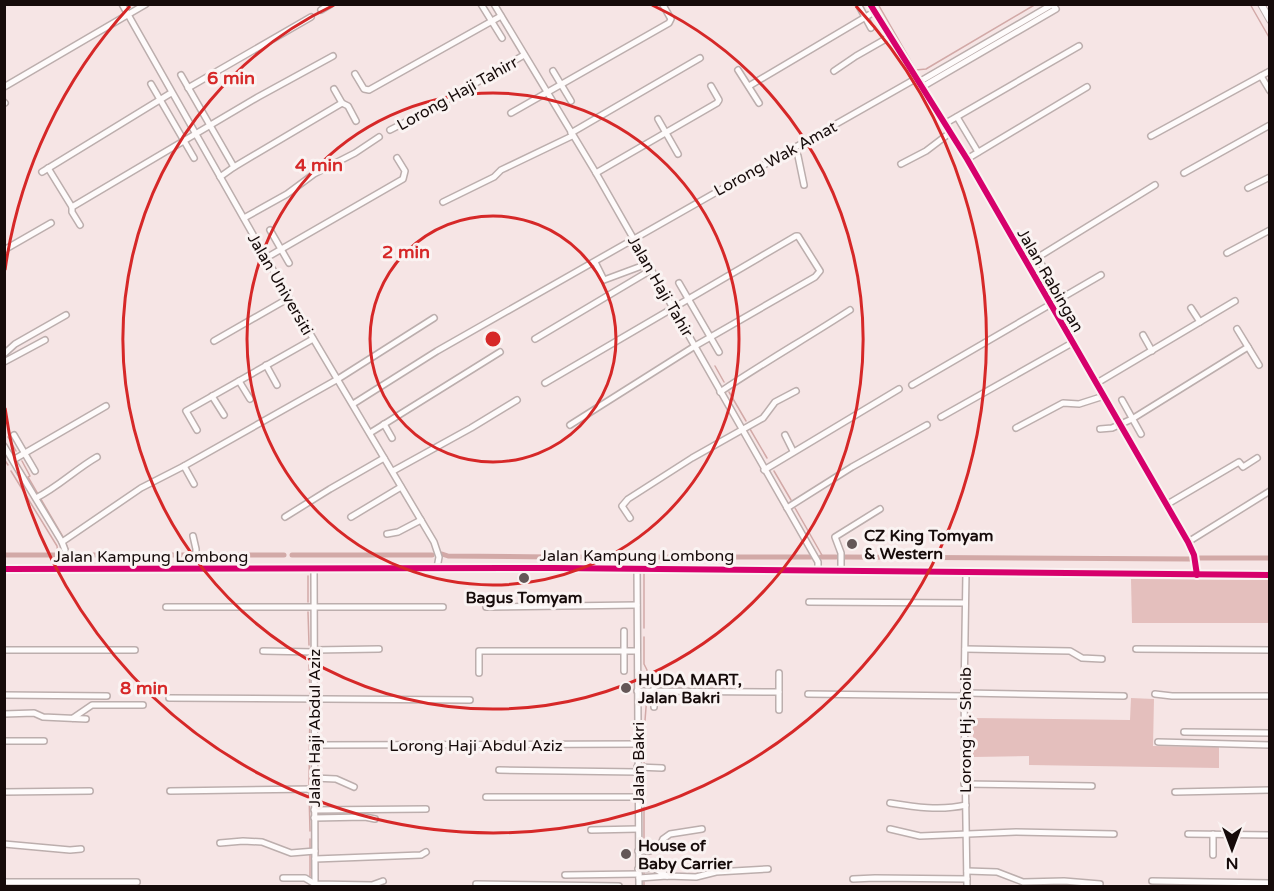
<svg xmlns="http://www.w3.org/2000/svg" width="1274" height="891" font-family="'Varela Round',sans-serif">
<rect width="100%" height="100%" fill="#f6e5e5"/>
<g fill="#e4bfbd">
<polygon points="1131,579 1269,580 1269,623 1132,623"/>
<polygon points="1131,698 1154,699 1153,746 1219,747 1219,768 1029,765 1029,756 973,757 973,718 1130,720"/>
</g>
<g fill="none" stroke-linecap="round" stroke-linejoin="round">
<g stroke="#d2a9a7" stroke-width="1.5">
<polyline points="878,4 916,70 926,69 1036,4"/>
<polyline points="1250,4 1270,39"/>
<polyline points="715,366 724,382"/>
<polyline points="729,392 746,421"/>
<polyline points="750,429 767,458"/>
<polyline points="8,437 16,451"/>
<polyline points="4,459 8,465"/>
<polyline points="22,461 30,476 28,477 63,537"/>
<polyline points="11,471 57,546 58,555"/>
<polyline points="774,471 791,500"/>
<polyline points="795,508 823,557"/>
<polyline points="65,541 70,555"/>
<polyline points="644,572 644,628"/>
<polyline points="308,576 308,602"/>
<polyline points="308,612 309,645"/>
<polyline points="644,637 644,664 647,670 647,687"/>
<polyline points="309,665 310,693"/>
<polyline points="644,733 647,695"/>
<polyline points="644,741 644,763"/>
<polyline points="644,772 644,847"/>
<polyline points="309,787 310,702"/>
<polyline points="309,792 310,831"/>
<polyline points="310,839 310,876"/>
<polyline points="644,855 644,864"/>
<polyline points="644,873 644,874"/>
<polyline points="644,882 644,886"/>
</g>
<g stroke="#d2a9a7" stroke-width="5">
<polyline points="442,554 448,556 550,557"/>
<polyline points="4,555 142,555"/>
<polyline points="149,555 192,555"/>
<polyline points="201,555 284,555"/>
<polyline points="292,555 432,555"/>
<polyline points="559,557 811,557"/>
<polyline points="821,557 836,557"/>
<polyline points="845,557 1191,559"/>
<polyline points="1200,558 1270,558"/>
</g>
<defs>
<g id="minor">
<polyline points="122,4 289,298 434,542 439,557 437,568"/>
<polyline points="481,4 502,38"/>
<polyline points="494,4 596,173 818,562 818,571"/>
<polyline points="858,4 871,28"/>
<polyline points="870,4 967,159 1188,542 1194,555 1197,575"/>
<polyline points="321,10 331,4"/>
<polyline points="738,70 759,103"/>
<polyline points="553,71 571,101"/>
<polyline points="834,71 856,56 891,36"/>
<polyline points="355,74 364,89 369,90 501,16"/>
<polyline points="181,75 234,167"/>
<polyline points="1261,76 1270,91"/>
<polyline points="919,82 1053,4"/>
<polyline points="151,84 194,158"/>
<polyline points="749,86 874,12"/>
<polyline points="4,87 146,4"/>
<polyline points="922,87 1056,9 1053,5"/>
<polyline points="188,88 311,17"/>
<polyline points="334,89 342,103"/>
<polyline points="4,102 5,103"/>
<polyline points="511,113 669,23 671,19 663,5"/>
<polyline points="957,117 978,152"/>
<polyline points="658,119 678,154"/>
<polyline points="946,123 1079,46"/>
<polyline points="390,130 431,109 524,55"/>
<polyline points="571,133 700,58"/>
<polyline points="1151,136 1270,71"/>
<polyline points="794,149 798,156 804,185"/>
<polyline points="967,159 1087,87"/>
<polyline points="901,164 926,151 951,132"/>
<polyline points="48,168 72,207"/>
<polyline points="42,172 171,93"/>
<polyline points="596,173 717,103 719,100 711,86"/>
<polyline points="1184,173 1270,125"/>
<polyline points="220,177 234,167 342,103 348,106 356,121"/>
<polyline points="1248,188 1270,177"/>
<polyline points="443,202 494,177 501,170 572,136"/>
<polyline points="244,218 287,194 314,174 355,153 379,137"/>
<polyline points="80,225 72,212 72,207 258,97 333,56"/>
<polyline points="270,230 289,263"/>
<polyline points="1029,242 1047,274"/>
<polyline points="4,250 51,223"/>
<polyline points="1227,253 1270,230"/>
<polyline points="266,258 403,179 405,171 397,158"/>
<polyline points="595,262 604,280 647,264"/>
<polyline points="1027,264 1155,185"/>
<polyline points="679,283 719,352"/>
<polyline points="1191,308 1200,322"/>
<polyline points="1237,329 1259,365"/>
<polyline points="1143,335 1152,351"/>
<polyline points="535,339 651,270"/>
<polyline points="214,341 289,298"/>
<polyline points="4,354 15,344 66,315"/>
<polyline points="4,362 45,340"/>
<polyline points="266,365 277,385"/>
<polyline points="239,381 250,399"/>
<polyline points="545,383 796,236 798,236 820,271 815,277 695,346 570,425"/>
<polyline points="1097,383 1235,301"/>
<polyline points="912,385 1101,275"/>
<path d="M 720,392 C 763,363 807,338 850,310"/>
<polyline points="212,396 224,415"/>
<polyline points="1122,400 1141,434"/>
<polyline points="353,404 437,351 917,78"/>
<polyline points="941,417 1072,343"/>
<polyline points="384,424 392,438"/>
<polyline points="1016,428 1063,403 1079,404 1104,396"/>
<polyline points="1100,429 1112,428 1132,419 1248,347"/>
<polyline points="197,430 186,411 313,339"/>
<polyline points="370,433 500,352"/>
<polyline points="14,435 35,471"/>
<polyline points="785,435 793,451"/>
<polyline points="4,446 62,542 65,550 66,569"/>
<polyline points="13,460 106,406"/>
<polyline points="184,466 194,484"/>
<polyline points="764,470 899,389"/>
<polyline points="393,471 471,428 517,400"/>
<path d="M 36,498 C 58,487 76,469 97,457"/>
<polyline points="1166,505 1239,462 1243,467 1257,458"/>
<polyline points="787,508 852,467 927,425"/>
<polyline points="285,517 330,489 384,458"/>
<polyline points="351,517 401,487"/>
<polyline points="630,518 622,506 628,499 692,458 763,418 775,402 796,391"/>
<polyline points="387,534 398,532 421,520"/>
<polyline points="193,536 196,549 196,569"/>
<polyline points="62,542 141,488 184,466 338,379 434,318"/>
<polyline points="1188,542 1270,491"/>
<polyline points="637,568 639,886"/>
<polyline points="4,569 554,568 1270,575"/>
<polyline points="314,570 315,886"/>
<polyline points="841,571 841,553 835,537 880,509"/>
<polyline points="966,573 964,696 967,886"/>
<polyline points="809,602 965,603"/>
<polyline points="166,607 443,607"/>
<polyline points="486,607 637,605"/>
<polyline points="624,631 624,671"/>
<polyline points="965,649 1070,651 1082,658 1102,659"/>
<polyline points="1136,649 1270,650"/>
<polyline points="4,650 135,650"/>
<polyline points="314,650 379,649"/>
<polyline points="263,651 314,652"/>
<polyline points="479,673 479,651 637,651"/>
<polyline points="779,673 779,710"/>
<polyline points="654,676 654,707"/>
<polyline points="637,691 779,692"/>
<polyline points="964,693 1124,696"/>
<polyline points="808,694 964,696"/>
<polyline points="1155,694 1172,696 1270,696"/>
<polyline points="4,695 107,696"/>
<polyline points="169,698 470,700"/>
<polyline points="4,714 34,713 43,717 86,719"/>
<polyline points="73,718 92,705 143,705"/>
<polyline points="1184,732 1270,733"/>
<polyline points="4,741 44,741"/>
<polyline points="1158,742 1270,745"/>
<polyline points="315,745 638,744"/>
<polyline points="637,767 662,768"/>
<polyline points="499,770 637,772"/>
<polyline points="314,778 336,779 354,787"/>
<polyline points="964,784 1092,786"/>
<polyline points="170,791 315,789"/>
<polyline points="4,792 90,791"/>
<polyline points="1175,792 1270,790"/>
<polyline points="486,797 637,797"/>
<path d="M 890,803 C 915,807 940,811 966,805"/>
<polyline points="314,810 426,809"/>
<polyline points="314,818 365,817 375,819"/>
<polyline points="890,829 920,836 1016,832 1114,834"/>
<polyline points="591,830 638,829"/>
<polyline points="1188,834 1270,835"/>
<polyline points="1213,834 1213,855"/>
<polyline points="220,843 243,841 262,842 291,853 315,851"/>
<polyline points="4,844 70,850 81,849"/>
<polyline points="638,851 650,851 661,844 663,839 670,834 702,829"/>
<polyline points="315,859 421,855 426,852"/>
<polyline points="638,869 654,868 667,876"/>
<polyline points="967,871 997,872 1023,882 1064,881 1100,884"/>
<polyline points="565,875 639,874"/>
<polyline points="283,878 305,878 315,884 372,885 383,881"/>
<polyline points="639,878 667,876 696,877 716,872 768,869"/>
<polyline points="853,879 875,878 967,879"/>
<polyline points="1152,881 1270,883"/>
<polyline points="4,882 137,882"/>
<polyline points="476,884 619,886"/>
</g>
<polyline id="major" points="1261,4 1270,20"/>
</defs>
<use href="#minor" stroke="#bcaead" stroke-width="8"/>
<use href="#major" stroke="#bcaead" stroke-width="8"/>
<use href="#minor" stroke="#fefbfb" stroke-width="5"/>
<use href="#major" stroke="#fefbfb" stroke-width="6"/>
<defs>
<g id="cycleway">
<polyline points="870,4 967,159 1188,542 1194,555 1197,575"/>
<polyline points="4,569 554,568 1270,575"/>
</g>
</defs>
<use href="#cycleway" stroke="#faf3f2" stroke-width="10"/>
<use href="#cycleway" stroke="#d6006c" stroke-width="6"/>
</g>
<g fill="none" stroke="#d62828" stroke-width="3">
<circle cx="493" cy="339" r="123"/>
<circle cx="493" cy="339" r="246"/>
<path d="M652 5A370 370 0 1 1 334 5"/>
<path d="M5 270A493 493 0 0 1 130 6M856 6A493 493 0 1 1 5 408"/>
</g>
<g fill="#645757" stroke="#faf3f2" stroke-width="2">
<circle cx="852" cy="544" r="6"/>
<circle cx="524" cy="578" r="6"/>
<circle cx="626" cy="688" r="6"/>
<circle cx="626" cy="854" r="6"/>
</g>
<g text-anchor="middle" stroke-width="6" stroke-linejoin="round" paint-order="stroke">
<g font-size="16" fill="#160b0a" stroke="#faf3f2">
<text transform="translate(457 93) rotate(-29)" y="6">Lorong Haji Tahirr</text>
<text transform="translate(775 158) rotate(-29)" y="6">Lorong Wak Amat</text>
<text transform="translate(1051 280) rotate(60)" y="6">Jalan Rabingan</text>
<text transform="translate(281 284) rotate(60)" y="6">Jalan Universiti</text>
<text transform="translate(661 286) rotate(60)" y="6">Jalan Haji Tahir</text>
<text x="637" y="561">Jalan Kampung Lombong</text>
<text x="151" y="562">Jalan Kampung Lombong</text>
<text transform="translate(314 728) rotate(-90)" y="6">Jalan Haji Abdul Aziz</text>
<text transform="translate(965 730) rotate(-90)" y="6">Lorong Hj. Shoib</text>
<text x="476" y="751">Lorong Haji Abdul Aziz</text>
<text transform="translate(638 763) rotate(-90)" y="6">Jalan Bakri</text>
</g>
<g font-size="16" font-weight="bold" fill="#160b0a" stroke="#faf3f2" text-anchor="start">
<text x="864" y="541">CZ King Tomyam<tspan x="864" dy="18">&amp; Western</tspan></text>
<text x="524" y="603" text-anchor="middle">Bagus Tomyam</text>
<text x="638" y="685">HUDA MART,<tspan x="638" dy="18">Jalan Bakri</tspan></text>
<text x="638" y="851">House of<tspan x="638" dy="18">Baby Carrier</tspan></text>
</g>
</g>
<circle cx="493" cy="339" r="9" fill="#d62828" stroke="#faf3f2" stroke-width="3"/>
<g font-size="18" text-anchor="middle" font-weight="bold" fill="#d62828" stroke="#faf3f2" stroke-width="6" stroke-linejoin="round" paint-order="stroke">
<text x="231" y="84">6 min</text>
<text x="319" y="171">4 min</text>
<text x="406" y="258">2 min</text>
<text x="144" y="694">8 min</text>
</g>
<rect width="1274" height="891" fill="none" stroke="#160b0a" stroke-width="12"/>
<g transform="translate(1232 849) rotate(180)" stroke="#faf3f2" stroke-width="4.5" paint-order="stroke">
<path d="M0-4.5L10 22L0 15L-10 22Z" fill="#160b0a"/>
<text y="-9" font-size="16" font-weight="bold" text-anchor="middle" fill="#160b0a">N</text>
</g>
</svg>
